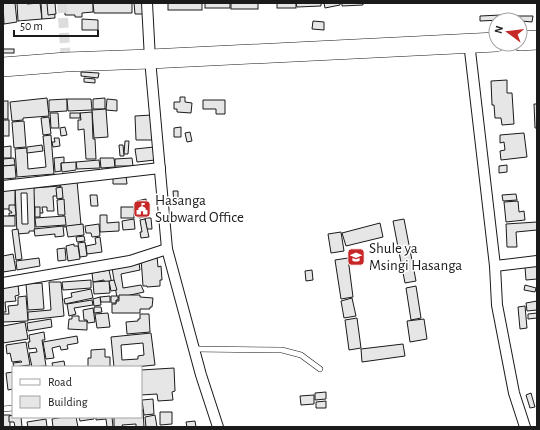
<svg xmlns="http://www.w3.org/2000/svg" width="540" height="430" font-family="'Alegreya Sans',sans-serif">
<rect width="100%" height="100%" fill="#fff"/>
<g fill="#e6e6e6" stroke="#1a1a1a" fill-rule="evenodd">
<polygon points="3,3 15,3 17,22 4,24"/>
<polygon points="17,3 27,3 27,4 40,3 42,19 18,21"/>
<polygon points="41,3 54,3 55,18 42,19"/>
<polygon points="47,3 55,3 56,14 48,15"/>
<polygon points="65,3 93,3 93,12 82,13 82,17 75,17 75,15 65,15"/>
<polygon points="93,3 132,3 132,13 94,13"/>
<polygon points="134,3 143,3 143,14 135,14"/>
<rect x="168" y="3" width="34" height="7"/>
<rect x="205" y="3" width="25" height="5"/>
<rect x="231" y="3" width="27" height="6"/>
<rect x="277" y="3" width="19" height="5"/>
<polygon points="296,3 321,3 321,6 297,7"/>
<polygon points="324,3 340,3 340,5 325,8"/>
<polygon points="342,3 363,3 363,5 342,6"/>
<polygon points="501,15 501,20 480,21 480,16"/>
<polygon points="511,16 533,16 532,22 511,20"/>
<polygon points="82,19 98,20 98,30 82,30"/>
<polygon points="313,21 324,22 324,30 312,29"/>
<rect x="3" y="49" width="11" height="4"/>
<polygon points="81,72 99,73 98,78 81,76"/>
<polygon points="84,78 95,79 95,83 84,82"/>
<polygon points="507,80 507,93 512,93 514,124 502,125 501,118 495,118 494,105 492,105 491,81"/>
<polygon points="180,97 185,97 185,102 192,103 191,113 177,112 177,109 174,109 174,102 180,102"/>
<polygon points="47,98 49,116 23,118 23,120 12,121 10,102"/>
<polygon points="105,98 105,109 93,109 93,99"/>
<polygon points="67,99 67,111 49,112 49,100"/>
<polygon points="67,99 91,99 92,110 68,111"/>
<polygon points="107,99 117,100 117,111 106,110"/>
<polygon points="203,100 225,100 225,114 216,114 216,109 203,109"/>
<rect x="3" y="101" width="5" height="18"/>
<polygon points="534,104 537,104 537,128 535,128"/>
<polygon points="106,109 108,137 94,138 92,110"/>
<polygon points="92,112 93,139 95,139 96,159 86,159 84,129 78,130 78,120 81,120 80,113"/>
<polygon points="50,113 58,113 59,128 51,128"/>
<rect x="70" y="113" width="10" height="5"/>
<polygon points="152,115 153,140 136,140 135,116"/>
<polygon points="49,117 51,134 43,135 41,118"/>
<rect x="3" y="120" width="6" height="16"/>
<polygon points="24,121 26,147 14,148 12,122"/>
<polygon points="65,127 67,135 61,136 60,128"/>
<polygon points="181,127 181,137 174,137 174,128"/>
<polygon points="190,132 192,141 187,142 185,133"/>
<polygon points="524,133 527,157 501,160 500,151 505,150 504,142 500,143 500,135"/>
<polygon points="51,135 54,174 17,177 15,149 27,148 28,169 46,167 43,136"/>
<polygon points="54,138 59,138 60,146 53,147 52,142 55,142"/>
<polygon points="125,141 129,141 128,154 124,154"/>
<polygon points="42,145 43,151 27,153 27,147"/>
<polygon points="119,145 123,145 124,156 120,156"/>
<polygon points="11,146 11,158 3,158 3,147"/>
<polygon points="154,147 155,160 137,162 135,149"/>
<polygon points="64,157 64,163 61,163 61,171 55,172 54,158"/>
<polygon points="14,158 15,165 3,166 3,159"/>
<polygon points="100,158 114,158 115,167 101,168"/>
<polygon points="132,158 133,166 115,166 115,159"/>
<polygon points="99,160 100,168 77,169 76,162"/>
<polygon points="76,162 76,170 62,172 61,163"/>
<polygon points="15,165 16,178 3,179 3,166"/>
<polygon points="507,165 507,172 499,173 499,166"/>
<polygon points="126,176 127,184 113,184 113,177"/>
<polygon points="77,181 81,225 64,227 60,182"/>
<polygon points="60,186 60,196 53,196 54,211 47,211 47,207 42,207 43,213 35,213 33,188"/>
<path d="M 34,187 L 35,231 L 29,231 L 29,233 L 17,234 L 15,188 ZM 21,193 L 27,193 L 28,224 L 22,224 Z"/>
<polygon points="62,187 63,198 57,199 56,188"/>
<rect x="3" y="189" width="12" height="20"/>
<polygon points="173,191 178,191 178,203 174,203"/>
<polygon points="516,194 517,200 503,201 502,195"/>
<polygon points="90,195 97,195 98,206 91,206"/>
<polygon points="64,199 65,215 58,215 57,200"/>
<polygon points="146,199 149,216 139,218 137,201"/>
<polygon points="518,201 519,212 524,211 525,220 506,222 504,202"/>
<polygon points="9,205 15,205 16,215 9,216 9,213 12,213 11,211 9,211"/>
<rect x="35" y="207" width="5" height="10"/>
<rect x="121" y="207" width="13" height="11"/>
<polygon points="100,215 107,215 107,223 119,222 119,231 100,232"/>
<rect x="3" y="216" width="12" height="10"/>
<polygon points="65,216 66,225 36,227 35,218"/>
<polygon points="145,218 151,218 152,229 147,229"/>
<polygon points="134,219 135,229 123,230 122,221"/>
<polygon points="145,219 149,237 141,238 140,232 142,232 140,220"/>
<polygon points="404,219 416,281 405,283 393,221"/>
<polygon points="537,222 537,230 516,232 517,247 507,247 506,224"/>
<polygon points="380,223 383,237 346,246 342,233"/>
<polygon points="83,224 84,235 68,237 66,226"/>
<polygon points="99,224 100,236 92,237 91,233 86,233 85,226"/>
<polygon points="63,226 64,236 55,237 55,234 35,236 34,229"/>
<polygon points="18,229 22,259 16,260 12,230"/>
<polygon points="341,232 344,251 331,253 328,234"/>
<polygon points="84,236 85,241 77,242 76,237"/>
<polygon points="100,237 102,252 87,254 86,246 96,244 95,238"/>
<polygon points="85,242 87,256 80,257 78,243"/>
<polygon points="74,244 74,246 78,246 80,259 68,261 66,246"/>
<polygon points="65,248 66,260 58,261 57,249"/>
<polygon points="13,254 16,270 3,272 3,256"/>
<polygon points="157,256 158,267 161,266 162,280 160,280 160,286 147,287 147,286 143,286 141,258"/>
<polygon points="39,258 40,266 17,270 16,261"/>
<polygon points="348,258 353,297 341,299 335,260"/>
<polygon points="139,263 140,270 121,274 123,288 141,285 144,292 117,298 112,268"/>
<polygon points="537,265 537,279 526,280 525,267"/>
<polygon points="109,270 112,284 105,285 104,280 93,282 92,273"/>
<polygon points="312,270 313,280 306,281 305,271"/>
<polygon points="91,280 91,288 63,290 62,282"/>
<polygon points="114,280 117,290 111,291 109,281"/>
<polygon points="109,281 110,293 94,294 93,282"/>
<polygon points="49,282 61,282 64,316 28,320 28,312 51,310"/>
<polygon points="42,283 44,309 28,310 26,284"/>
<polygon points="18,284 19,295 15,296 16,301 5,302 6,312 3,312 3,286"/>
<polygon points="525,285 536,288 535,292 524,290"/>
<polygon points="416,286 421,318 411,320 406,288"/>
<polygon points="91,289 93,298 65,304 64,299 72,297 71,293"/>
<polygon points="119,295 140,295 140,297 153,298 152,307 150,307 150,309 140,309 140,313 112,313 112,304 116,304 116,301 119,301"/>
<polygon points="26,296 28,321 3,322 3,314 9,314 8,306 18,305 18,297"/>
<polygon points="110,296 110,302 101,302 100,297"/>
<polygon points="111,296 118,296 118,300 116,300 116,303 111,303"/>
<polygon points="100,297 101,305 94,306 93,299"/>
<polygon points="352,298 356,316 344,318 341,301"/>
<polygon points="92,300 93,305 74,308 76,314 69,316 67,304"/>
<polygon points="537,301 537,310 527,311 526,303"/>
<polygon points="525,306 527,328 520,329 518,307"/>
<polygon points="94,307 101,307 102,312 94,313"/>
<polygon points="93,308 95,322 88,323 87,320 84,320 83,310"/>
<polygon points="108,313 110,327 97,328 95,314"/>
<polygon points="537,313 537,318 528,319 528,314"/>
<polygon points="140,314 149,314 150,332 127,334 126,322 138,321 138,319 140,319"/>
<polygon points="72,316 79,316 79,321 87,321 87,330 68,329 69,319 72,319"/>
<polygon points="357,318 361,348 349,350 345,320"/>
<polygon points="51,319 52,327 28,331 27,323"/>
<polygon points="424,319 427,339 410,342 407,321"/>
<polygon points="25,322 28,339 3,343 3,326"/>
<polygon points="44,332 45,340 42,340 46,366 32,367 29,353 37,352 36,348 29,349 28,342 30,342 29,335"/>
<path d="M 151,333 L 155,365 L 135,367 L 114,367 L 111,337 ZM 143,343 L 144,355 L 138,356 L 138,359 L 122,360 L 121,345 Z"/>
<polygon points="77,336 78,343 67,345 68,349 61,350 60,346 52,348 54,358 46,359 43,342"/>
<polygon points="26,342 30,365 14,367 13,363 22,362 21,361 12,362 10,353 7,354 6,345"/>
<polygon points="403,344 405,356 362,362 361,349"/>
<polygon points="105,349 105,357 110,357 110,367 88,367 88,358 91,358 91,350"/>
<polygon points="64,361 65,367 53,367 52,363"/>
<polygon points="174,368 175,391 172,392 173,400 158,401 157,394 141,395 141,370"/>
<polygon points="13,372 13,389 8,390 6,373"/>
<polygon points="326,392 326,399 315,400 315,393"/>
<polygon points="531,393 535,407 530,408 526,395"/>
<polygon points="314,395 314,404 301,405 300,396"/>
<polygon points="153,399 154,414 144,415 142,400"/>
<polygon points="326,401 326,408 316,408 316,402"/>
<polygon points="141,410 143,410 144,427 136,427 136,424 122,425 123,427 114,427 114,417 141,417"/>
<polygon points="160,412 172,412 172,424 160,425"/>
<rect x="3" y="415" width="7" height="12"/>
<polygon points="13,415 13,417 21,417 22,427 15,427 14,422 9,422 9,416"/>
<polygon points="155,415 157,427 146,427 145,417"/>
<polygon points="64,417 76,417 78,427 53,427 52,419"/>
<polygon points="79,417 94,417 94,419 80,421"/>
<polygon points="96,417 112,417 113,427 107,427 106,419 96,420"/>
<polygon points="46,419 47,427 28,427 27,422"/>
<polygon points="195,421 196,427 187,427 186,422"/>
</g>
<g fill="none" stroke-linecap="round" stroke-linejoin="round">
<polyline stroke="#ddd" stroke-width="10" stroke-dasharray="10 5" stroke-linecap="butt" points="62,3 66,62"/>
<defs>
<g id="lane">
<polyline points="193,349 282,350 301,355 320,369"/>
<polyline points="3,409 13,408"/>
</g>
<g id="street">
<polyline points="147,3 150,59 167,249 201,375 218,427"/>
<polyline points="469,42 495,266 497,305 514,393 525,427"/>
<polyline points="3,186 160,168"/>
<polyline points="495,266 537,261"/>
<polyline points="3,283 130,261 167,249"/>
</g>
<g id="highway">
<polyline points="520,41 537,40"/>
<polyline points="3,67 66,62 150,59 496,42"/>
</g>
</defs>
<use href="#lane" stroke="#1a1a1a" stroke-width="6"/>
<use href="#street" stroke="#1a1a1a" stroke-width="12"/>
<use href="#highway" stroke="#1a1a1a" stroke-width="20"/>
<use href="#lane" stroke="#fff" stroke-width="5"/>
<use href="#street" stroke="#fff" stroke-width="10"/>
<use href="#highway" stroke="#fff" stroke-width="19"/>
</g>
<defs>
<symbol id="civic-square" viewBox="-11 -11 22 22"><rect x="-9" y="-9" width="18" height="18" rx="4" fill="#c62828" stroke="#fff"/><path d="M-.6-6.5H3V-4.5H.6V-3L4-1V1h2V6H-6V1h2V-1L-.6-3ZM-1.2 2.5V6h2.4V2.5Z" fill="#fff"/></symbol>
<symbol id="school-square" viewBox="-11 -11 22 22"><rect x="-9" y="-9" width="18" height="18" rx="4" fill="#c62828" stroke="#fff"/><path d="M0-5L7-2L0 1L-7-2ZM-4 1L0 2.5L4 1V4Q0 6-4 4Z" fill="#fff"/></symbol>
</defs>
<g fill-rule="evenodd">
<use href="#civic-square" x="132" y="199" width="20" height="20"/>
<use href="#school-square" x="346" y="247" width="20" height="20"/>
</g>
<g text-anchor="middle" stroke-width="3" stroke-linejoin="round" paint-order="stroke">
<g font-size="15" fill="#1a1a1a" stroke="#fff" text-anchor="start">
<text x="155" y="205">Hasanga<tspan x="155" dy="17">Subward Office</tspan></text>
<text x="369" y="253">Shule ya<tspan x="369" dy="17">Msingi Hasanga</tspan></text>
</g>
</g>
<rect width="540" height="430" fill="none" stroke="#1a1a1a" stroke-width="8"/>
<rect x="12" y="366" width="130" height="52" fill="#ffffff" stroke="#a3a3a3"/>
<rect x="20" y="379" width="20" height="6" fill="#ffffff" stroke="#a3a3a3"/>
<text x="48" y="386" font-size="12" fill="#1a1a1a">Road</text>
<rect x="20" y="396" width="20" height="12" fill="#e6e6e6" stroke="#a3a3a3"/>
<text x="48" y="406" font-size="12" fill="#1a1a1a">Building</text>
<g transform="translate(508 32) rotate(285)"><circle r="19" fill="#ffffff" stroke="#a3a3a3"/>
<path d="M0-3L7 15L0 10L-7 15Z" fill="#c62828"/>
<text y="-6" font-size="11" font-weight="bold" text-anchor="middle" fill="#1a1a1a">N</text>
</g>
<path d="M14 30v6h84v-6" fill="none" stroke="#1a1a1a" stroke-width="2"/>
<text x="20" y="30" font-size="12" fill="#1a1a1a" stroke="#ffffff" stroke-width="3" paint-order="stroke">50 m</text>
</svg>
